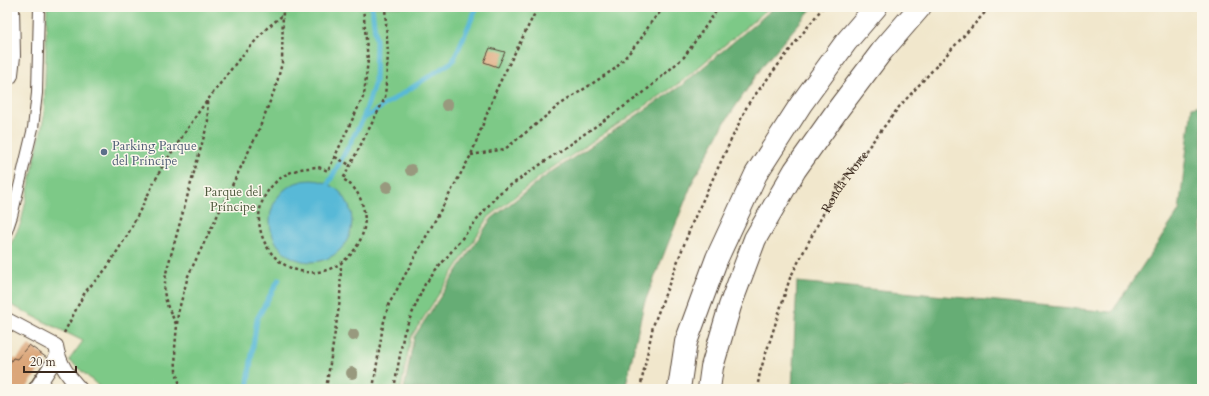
<svg xmlns="http://www.w3.org/2000/svg" width="1209" height="396" font-family="Cardo,serif">
<rect width="100%" height="100%" fill="#fbf7ec"/>
<filter id="ink" filterUnits="userSpaceOnUse"><feTurbulence type="fractalNoise" baseFrequency=".025" numOctaves="2"/><feDisplacementMap in="SourceGraphic" scale="8" xChannelSelector="R" yChannelSelector="G"/><feConvolveMatrix kernelMatrix="1 2 1 2 8 2 1 2 1" color-interpolation-filters="sRGB"/></filter>
<filter id="wash" filterUnits="userSpaceOnUse"><feTurbulence type="fractalNoise" baseFrequency=".012" numOctaves="4" result="noise"/><feDisplacementMap in="SourceGraphic" scale="16" xChannelSelector="R" yChannelSelector="G"/><feGaussianBlur stdDeviation="0.9" result="paint"/><feColorMatrix in="noise" values="0 0 0 0 0 0 0 0 0 0 0 0 0 0 0 0 0 1.4 0 .05"/><feComposite in="paint" operator="in"/></filter>
<g filter="url(#wash)">
<rect width="100%" height="100%" fill="#f1e7cc"/>
<polygon fill="#7dc987" stroke="#5c7a52" points="47,7 770,7 681,82 541,176 489,217 411,337 401,389 102,389 69,360 83,341 7,303 7,252 21,223 44,117"/>
<g fill="#66ad74" stroke="#506c49">
<polygon points="775,7 813,7 764,64 725,122 693,181 644,304 625,389 404,389 414,337 491,219 543,178 682,85"/>
<polygon points="1202,105 1202,389 792,389 797,282 1112,312 1179,211 1192,107"/>
</g>
<circle fill="#59b9d7" stroke="#4a727a" cx="311" cy="221" r="41"/>
<g fill="none" stroke-linecap="round" stroke-linejoin="round">
<g stroke="#59b9d7" stroke-width="5">
<polyline points="363,119 375,82 376,41 372,7"/>
<polyline points="326,188 363,119 453,61 477,7"/>
<polyline points="249,389 248,382 257,319 279,279"/>
</g>
</g>
<g id="blocks">
<g fill="#dba679">
<polygon points="490,48 505,52 498,67 484,62"/>
<polygon points="29,345 47,358 26,389 7,389 7,367 13,358 17,359"/>
</g>
</g>
</g>
<g filter="url(#ink)">
<use href="#blocks" fill-opacity="0" stroke="#564638" stroke-width="1"/>
<g fill="none" stroke-linecap="round" stroke-linejoin="round">
<defs>
<polyline id="pedestrian" points="7,231 12,216 33,128 37,93 39,7"/>
<g id="minor">
<path d="M 7,320 L 56,346 C 59,364 68,376 80,389"/>
<polyline points="36,389 58,355"/>
</g>
<polyline id="primary" points="7,74 9,56 8,7"/>
<g id="trunk">
<polyline points="679,389 686,342 717,258 756,174 801,104 846,42 876,7"/>
<polyline points="709,389 712,367 730,306 755,239 795,170 839,108 882,51 920,7"/>
</g>
</defs>
<use href="#pedestrian" stroke="#564638" stroke-width="12"/>
<use href="#minor" stroke="#564638" stroke-width="16"/>
<use href="#primary" stroke="#564638" stroke-width="24"/>
<use href="#trunk" stroke="#564638" stroke-width="24"/>
<g stroke="#564638" stroke-width="2.5" stroke-dasharray="3 3" stroke-linecap="butt">
<path d="M 363,7 L 368,60 L 364,95 L 328,171 C 325,170 320,167 317,167 C 314,167 310,168 308,168 C 281,170 258,193 259,221 C 261,247 279,269 306,272 C 310,272 314,273 318,272 C 347,268 369,240 364,211 C 361,197 356,187 343,179 L 385,98 L 388,54 L 385,7"/>
<polyline points="471,155 505,149 534,126 558,106 616,68 640,40 652,21 665,7"/>
<polyline points="335,157 350,165"/>
<polyline points="176,324 167,305 164,292 166,273 208,122 207,101"/>
<polyline points="64,333 85,292 106,269 128,234 162,167 200,110 239,59 267,28 283,15"/>
<polyline points="181,389 176,371 175,348 178,313 188,276 258,132 276,86 282,63 283,7"/>
<polyline points="326,389 340,300 341,264"/>
<polyline points="373,389 383,325 389,304 471,155 497,88 538,7"/>
<polyline points="394,389 404,332 425,284 498,194 642,94 684,57 719,7"/>
<polyline points="640,389 653,326 693,221 748,104 823,7"/>
<path id="s1" d="M 757,389 L 760,372 L 790,278 L 835,191 L 899,107 L 990,7"/>
</g>
<use href="#pedestrian" stroke="#fff" stroke-width="10"/>
<use href="#minor" stroke="#fff" stroke-width="14"/>
<use href="#primary" stroke="#fff" stroke-width="22"/>
<use href="#trunk" stroke="#fff" stroke-width="22"/>
</g>
<g fill="#98997e">
<circle cx="447" cy="105" r="6"/>
<circle cx="411" cy="170" r="6"/>
<circle cx="387" cy="187" r="6"/>
<circle cx="353" cy="335" r="6"/>
<circle cx="352" cy="373" r="6"/>
</g>
</g>
<circle fill="#5c6f8a" stroke="#fbf7ec" stroke-width="1.5" cx="104" cy="152" r="4"/>
<g text-anchor="middle" stroke-width="3" stroke-linejoin="round" paint-order="stroke">
<g font-size="13" fill="#4e5e75" stroke="#fbf7ec" text-anchor="start">
<text x="112" y="150">Parking Parque<tspan x="112" dy="15">del Príncipe</tspan></text>
</g>
<g font-size="13" fill="#3b2a1e" stroke="#fbf7ec">
<text dy="5" stroke="none"><textPath href="#s1" startOffset="227">Ronda Norte</textPath></text>
</g>
<g font-size="13" fill="#4f5a3e" stroke="#fbf7ec">
<text x="233" y="196">Parque del<tspan x="233" dy="15">Príncipe</tspan></text>
</g>
</g>
<rect width="1209" height="396" fill="none" stroke="#fbf7ec" stroke-width="24"/>
<path d="M24 366v6h52v-6" fill="none" stroke="#3b2a1e" stroke-width="2"/>
<text x="30" y="366" font-size="12" fill="#3b2a1e" stroke="#fbf7ec" stroke-width="3" paint-order="stroke">20 m</text>
</svg>
